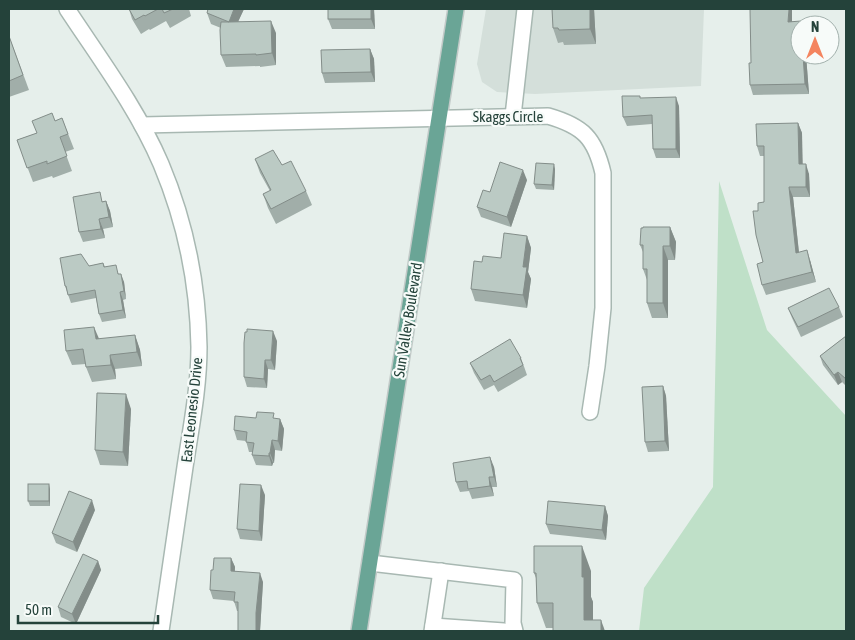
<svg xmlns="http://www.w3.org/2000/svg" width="855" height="640" font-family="'Asap Condensed',sans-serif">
<rect width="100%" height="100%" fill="#e6efeb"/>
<polygon fill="#d4dfda" points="486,9 704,9 701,86 535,94 497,92 482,82 477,64"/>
<polygon fill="#bfe0c8" points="719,181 767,330 846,416 846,631 639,631 644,588 713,487"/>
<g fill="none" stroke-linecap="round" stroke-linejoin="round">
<defs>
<g id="minor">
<path d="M 67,9 C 100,59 137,108 161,164 C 185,221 198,284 199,347 C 199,388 191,427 185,467 C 177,522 169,577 161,631"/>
<polyline points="513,116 525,9"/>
<path d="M 142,125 L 548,116 C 583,126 595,138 603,173 L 603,308 L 597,366 L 590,412"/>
<polyline points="370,563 514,580 513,623 515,631"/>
<polyline points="433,626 504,631"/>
<polyline points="432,631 441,571"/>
</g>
<polyline id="major" points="359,631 456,9"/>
</defs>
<use href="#minor" stroke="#a8b8b2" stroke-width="18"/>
<use href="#major" stroke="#c2cac8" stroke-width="18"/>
<use href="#minor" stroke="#fff" stroke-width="15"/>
<use href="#major" stroke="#6aa596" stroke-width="15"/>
</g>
<g fill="#a1aea9">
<polygon points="129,9 189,9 191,16 170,28 166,21 150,30 149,29 141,34 132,19"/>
<polygon points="244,9 238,21 276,33 276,65 260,67 260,66 226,67 221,55 221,28 211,24 207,13"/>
<polygon points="374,9 375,29 332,29 328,19"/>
<polygon points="552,9 594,9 596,44 564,45 563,42 558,43 553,28"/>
<polygon points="792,9 792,21 800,55 806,55 809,94 753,95 750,85 751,63"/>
<polygon points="9,36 29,90 9,97"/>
<polygon points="370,49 374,59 375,82 325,83 322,73"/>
<polygon points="641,98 679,106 680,158 656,158 653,149 652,124 627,126 623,117"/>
<polygon points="62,118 74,149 65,152 72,171 53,178 52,176 33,182 17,140 37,133 55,121"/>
<polygon points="798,123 802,133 802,164 809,174 810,197 793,197 799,252 810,260 816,282 766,295 762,285 763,262 758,211 764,202 764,156 760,156 757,146"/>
<polygon points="255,159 282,165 306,191 312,205 276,224 268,208 263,194 270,191 260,173"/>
<polygon points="555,169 554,190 536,189 534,184"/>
<polygon points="527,180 511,227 481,217 477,207 490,192"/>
<polygon points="103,201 106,201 110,211 113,227 103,229 105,238 83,242 79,232"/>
<polygon points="670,227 676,242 675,260 668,260 668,318 652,318 647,303 647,280 643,269 643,252 640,245"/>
<polygon points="527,236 531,248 528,272 531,279 527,308 475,301 471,289 482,262 501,258"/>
<polygon points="103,263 105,267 119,274 124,282 126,299 123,300 126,318 102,322 99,314 96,298 71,303 65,286 89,266"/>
<polygon points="839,307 843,317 801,337 792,318 788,308"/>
<polygon points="135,335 140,350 142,366 115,369 116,379 92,382 86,367 86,364 72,365 66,351 99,339"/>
<polygon points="846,336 846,386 842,382 838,385 823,365 820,356"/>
<polygon points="277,341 275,370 268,369 267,388 247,387 244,377"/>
<polygon points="521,358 527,375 498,392 494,385 484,390 474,373 470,363"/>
<polygon points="663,386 666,396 669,451 648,452 645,442"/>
<polygon points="131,409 128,466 100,465 95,450"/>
<polygon points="256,418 280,419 284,429 282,451 275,450 274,463 273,463 272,466 256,465 252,455 253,452 249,452 246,441 237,440 234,430"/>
<polygon points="494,467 497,487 492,487 494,496 472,499 469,491 460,492 456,482"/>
<polygon points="50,489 50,506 30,506 28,501"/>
<polygon points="265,495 262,541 240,539 237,529"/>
<polygon points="605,506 608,516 606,540 550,534 546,524"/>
<polygon points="95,510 77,552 56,543 52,533"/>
<polygon points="231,558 235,567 235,571 263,582 260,631 238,631 238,611 237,611 234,601 213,599 210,590 213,570"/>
<polygon points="98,561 101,570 76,624 61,617 58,607"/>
<polygon points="591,571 591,597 593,602 593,620 553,628 546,628 537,603 536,578 534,573"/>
</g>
<g fill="#838d89">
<polygon points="234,9 244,9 233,33 229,22"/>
<polygon points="371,9 374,9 375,29 371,19"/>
<polygon points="590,9 594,9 596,44 590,29"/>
<polygon points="789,9 792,9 792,32 788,22"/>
<polygon points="271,21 276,33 276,65 272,53"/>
<polygon points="370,49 374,59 375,82 371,72"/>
<polygon points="803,55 806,55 809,94 805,84"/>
<polygon points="676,97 679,106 680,158 676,149"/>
<polygon points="798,123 802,133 803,174 799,164"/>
<polygon points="554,164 555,169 554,190 552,185"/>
<polygon points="806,164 809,174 810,197 806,187"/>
<polygon points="523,170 527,180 511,227 507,217"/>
<polygon points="789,187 793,197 800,263 796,253"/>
<polygon points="106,201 110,211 113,227 109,217"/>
<polygon points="99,219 103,229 105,238 101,229"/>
<polygon points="670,227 676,242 675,260 670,246"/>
<polygon points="527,236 531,248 528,272 531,279 527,308 523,295 523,267"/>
<polygon points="663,246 668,260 668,318 663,303"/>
<polygon points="807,250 810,260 816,282 812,272"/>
<polygon points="121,274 124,282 126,299 124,291"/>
<polygon points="120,292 123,300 126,318 123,310"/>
<polygon points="94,327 100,341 96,339"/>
<polygon points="273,331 277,341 275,370 271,360"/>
<polygon points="135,335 140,350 142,366 137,352"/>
<polygon points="110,355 115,369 116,379 111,365"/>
<polygon points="265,360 268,369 267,388 264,379"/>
<polygon points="838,372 842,382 838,385 834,375"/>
<polygon points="663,386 666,396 669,451 665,441"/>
<polygon points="126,394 131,409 128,466 123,452"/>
<polygon points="280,419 284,429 282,451 278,441"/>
<polygon points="272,440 275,450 274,463 270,453"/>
<polygon points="269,453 273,463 272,466 269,456"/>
<polygon points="490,457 494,467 497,487 494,477"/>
<polygon points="489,477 492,487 494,496 490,486"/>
<polygon points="49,484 50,489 50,506 49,501"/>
<polygon points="261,485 265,495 262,541 259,531"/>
<polygon points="92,500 95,510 77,552 73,542"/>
<polygon points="605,506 608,516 606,540 602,530"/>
<polygon points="582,546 591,571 591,597 593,602 593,631 584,620 582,577"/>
<polygon points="231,558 235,567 234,580 231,571"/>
<polygon points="98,561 101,570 76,624 72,614"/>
<polygon points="260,573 263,582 260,631 256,631 256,613"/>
<polygon points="601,620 605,631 601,631"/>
</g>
<g fill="#bbcac4" stroke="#838d89">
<polygon points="129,9 158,9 145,16 144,15 135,20"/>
<polygon points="162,9 173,9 164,13"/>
<polygon points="208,9 234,9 229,22 271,21 272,53 256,55 256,54 221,55 220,30 221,22 229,22 207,13"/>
<rect x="328" y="9" width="43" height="10"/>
<polygon points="552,9 590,9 590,29 559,30 558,28 553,28"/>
<polygon points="750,9 789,9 788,22 801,21 802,25 800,25 800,55 803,55 805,84 750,85 749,63 751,63"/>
<polygon points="9,36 23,75 9,81"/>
<polygon points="370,49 371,72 322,73 321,50"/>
<polygon points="622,96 640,96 640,98 676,97 676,149 653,149 652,115 623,117"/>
<polygon points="52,113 55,121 62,118 68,134 60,137 67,156 47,164 47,161 27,168 17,140 37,133 32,121"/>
<polygon points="798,123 799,164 806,164 806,187 789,187 796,253 807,250 812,272 762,285 757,264 763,262 756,235 753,211 758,211 758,203 764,202 764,146 757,146 756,124"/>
<polygon points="273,150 282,165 291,161 306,191 271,209 263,194 271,190 255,159"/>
<polygon points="500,162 523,170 507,217 477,207 483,190 490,192"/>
<polygon points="536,163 554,164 552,185 534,184"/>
<polygon points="100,192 102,202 106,201 109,217 99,219 101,229 79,232 73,197"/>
<polygon points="643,227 670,227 670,246 663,246 663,303 647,303 647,269 643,269 643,245 640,245 641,228 643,228"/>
<polygon points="504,233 527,236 523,267 527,267 523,295 471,289 474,261 482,262 483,256 501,258"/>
<polygon points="81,254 89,266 103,263 104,267 116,265 118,274 121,274 124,291 120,292 123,310 99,314 95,290 68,295 66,286 65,286 60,258"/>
<polygon points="829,288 839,307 798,327 788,308"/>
<polygon points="94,327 96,339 135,335 137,352 110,355 111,365 86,367 83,349 66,351 64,330"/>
<polygon points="247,329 273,331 271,360 265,360 264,379 244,377 244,343 245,332 247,332"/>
<polygon points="846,336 846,379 838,372 834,375 820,356"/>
<polygon points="510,339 521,358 520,358 523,365 494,382 490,375 481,380 470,363"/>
<polygon points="663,386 665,441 645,442 642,387"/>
<polygon points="97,393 126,394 123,452 95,450"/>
<polygon points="257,412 274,413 273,418 280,419 278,441 272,440 270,453 269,453 269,456 252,455 254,443 246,442 247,432 234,430 235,416 256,418"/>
<polygon points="490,457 494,477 489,477 490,486 468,489 467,481 456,482 453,463"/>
<rect x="28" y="484" width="21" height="17"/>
<polygon points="240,484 261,485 259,531 237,529"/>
<polygon points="69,491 92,500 73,542 52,533"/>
<polygon points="548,501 605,506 602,530 546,524"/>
<polygon points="534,546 582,546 582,577 584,577 584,620 601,620 601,631 553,631 553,603 537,603 536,573 534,573"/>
<polygon points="83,554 98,561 72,614 58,607"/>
<polygon points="214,558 231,558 231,571 260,573 256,613 256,631 238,631 238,602 234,602 235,592 210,590 211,570 213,570"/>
</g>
<g text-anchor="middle" stroke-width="4.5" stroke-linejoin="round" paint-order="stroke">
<g font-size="15" fill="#24423a" stroke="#f7fbf9">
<text x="508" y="122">Skaggs Circle</text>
<text transform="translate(408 320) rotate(-81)" y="5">Sun Valley Boulevard</text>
<text transform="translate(192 410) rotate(-84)" y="5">East Leonesio Drive</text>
</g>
</g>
<rect width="855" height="640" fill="none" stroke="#24423a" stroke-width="20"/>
<g transform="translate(815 40)"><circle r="24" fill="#f7fbf9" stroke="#a3b1ad"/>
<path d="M0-4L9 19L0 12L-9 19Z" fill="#f4845f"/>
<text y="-8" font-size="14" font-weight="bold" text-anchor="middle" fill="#24423a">N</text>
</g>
<path d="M18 615v8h140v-8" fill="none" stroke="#24423a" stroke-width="2.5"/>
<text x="25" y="615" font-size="15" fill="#24423a" stroke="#f7fbf9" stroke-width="4" paint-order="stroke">50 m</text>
</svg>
